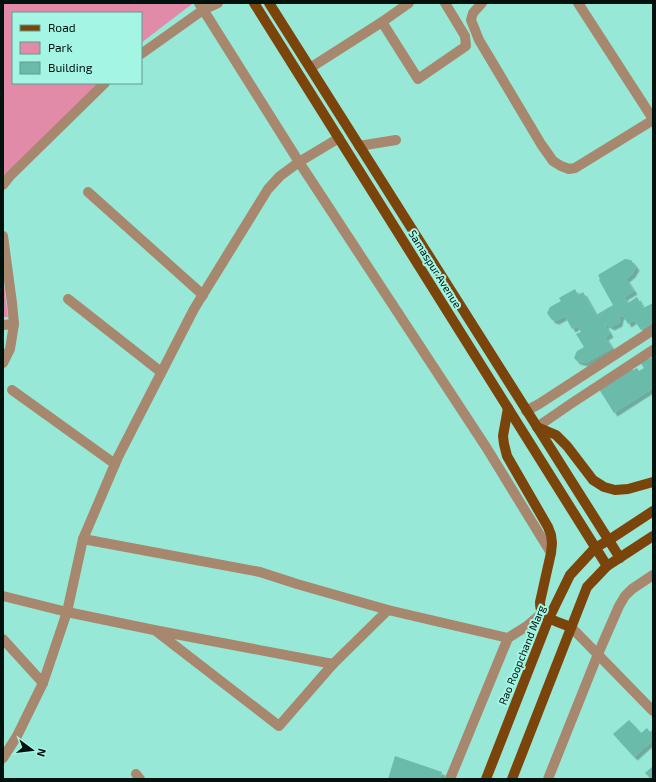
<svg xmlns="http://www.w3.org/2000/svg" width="656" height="782" font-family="'Exo 2',sans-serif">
<defs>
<filter id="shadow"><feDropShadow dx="3.5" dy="3.5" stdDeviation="0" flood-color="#0004"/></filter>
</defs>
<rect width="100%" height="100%" fill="#97e8d6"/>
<g fill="#e28ba8">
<polygon points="3,3 191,3 192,4 141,43 141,13 13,13 13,83 99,83 3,178"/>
<polygon points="3,276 8,317 3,317"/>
</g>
<g fill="#6abbaa" filter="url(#shadow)">
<polygon points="625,259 631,260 636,267 632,274 626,279 634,291 624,297 628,303 637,297 643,308 651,304 653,304 653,322 641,330 634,320 628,324 623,315 620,317 619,323 611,327 606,324 605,325 610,334 605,337 612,348 585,363 577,361 574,358 577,351 584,347 576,334 581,332 577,326 572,329 565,316 556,321 552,320 547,313 550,307 561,301 559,298 575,289 578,295 583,292 596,315 613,305 599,280 600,279 598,275"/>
<polygon points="653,357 653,388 614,413 599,389 632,369 633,370 637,368 639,371 644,368 640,362 647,358 649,359"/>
<polygon points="629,720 641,733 647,728 650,732 653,729 653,740 634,757 613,734"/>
<polygon points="395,756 442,772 440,779 388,779"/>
<polygon points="653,766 653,779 651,779 645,773"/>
</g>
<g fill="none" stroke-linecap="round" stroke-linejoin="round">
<g stroke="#a7876e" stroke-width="10">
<polyline points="199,3 299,162 486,447 551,553"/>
<polyline points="482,3 473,13 471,20 479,40 541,144 553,161 561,166 569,169 575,168 653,120"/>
<polyline points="578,3 653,119"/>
<polyline points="382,22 418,79 466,46 465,36 445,3"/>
<polyline points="141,54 203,10 218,3"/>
<polyline points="310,68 382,22 409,3"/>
<polyline points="359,146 396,140"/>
<polyline points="3,185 10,176 105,83"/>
<polyline points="88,192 203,295"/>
<polyline points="3,236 12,303 14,324 10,349 3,363"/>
<polyline points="68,299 161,372"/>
<polyline points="3,325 14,324"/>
<polyline points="12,390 115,464"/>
<polyline points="526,411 539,404 653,330"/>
<polyline points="537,427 572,403 653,350"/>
<polyline points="83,539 260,572 297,584 388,610 508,638 527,626 542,613"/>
<polyline points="3,596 67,612 154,630 333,664"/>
<polyline points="571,627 653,711"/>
<polyline points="156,631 279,726 333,664 388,610"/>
<polyline points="3,639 43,683"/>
<polyline points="3,758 17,736 43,683 67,612 83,539 118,457 194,309 268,189 280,176 299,162 339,138"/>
<polyline points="136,774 140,779"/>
<polyline points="450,779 508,638"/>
<polyline points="548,779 598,654 619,606 625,596 632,589 653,575"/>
</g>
<g stroke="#7b440a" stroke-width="10">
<polyline points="254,3 607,566 653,536"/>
<polyline points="269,3 620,558"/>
<path d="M 508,408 L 503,436 L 504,444 L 507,456 L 548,527 L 551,535 L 552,543 L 551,553 L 540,602 C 540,605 540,609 542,612 C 546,619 563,624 571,627"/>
<polyline points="537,427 556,435 567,446 593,480 604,487 615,490 628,489 653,482"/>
<polyline points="486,779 549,618 570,575 595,548 609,540 653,511"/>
<polyline points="512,779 587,587 607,566"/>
</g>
</g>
<g text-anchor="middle" stroke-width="4" stroke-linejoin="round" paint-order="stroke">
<g font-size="11" fill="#00120e" stroke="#a4f5e3">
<text transform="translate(435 269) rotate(58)" y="4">Samaspur Avenue</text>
<text transform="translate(522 655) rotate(-68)" y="4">Rao Roopchand Marg</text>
</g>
</g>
<rect width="656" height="782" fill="none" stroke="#00120e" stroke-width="8"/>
<rect x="12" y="12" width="130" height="72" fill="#a4f5e3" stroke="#629a8e"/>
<rect x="20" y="25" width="20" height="6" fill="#7b440a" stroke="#629a8e"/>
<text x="48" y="32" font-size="12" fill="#00120e">Road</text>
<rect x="20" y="42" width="20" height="12" fill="#e28ba8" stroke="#629a8e"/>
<text x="48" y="52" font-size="12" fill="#00120e">Park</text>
<rect x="20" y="62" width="20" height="12" fill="#6abbaa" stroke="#629a8e"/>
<text x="48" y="72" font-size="12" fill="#00120e">Building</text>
<g transform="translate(32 750) rotate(105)" stroke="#a4f5e3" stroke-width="3" paint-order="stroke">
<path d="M0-3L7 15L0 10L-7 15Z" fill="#00120e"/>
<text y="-6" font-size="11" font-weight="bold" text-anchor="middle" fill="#00120e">N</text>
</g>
</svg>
